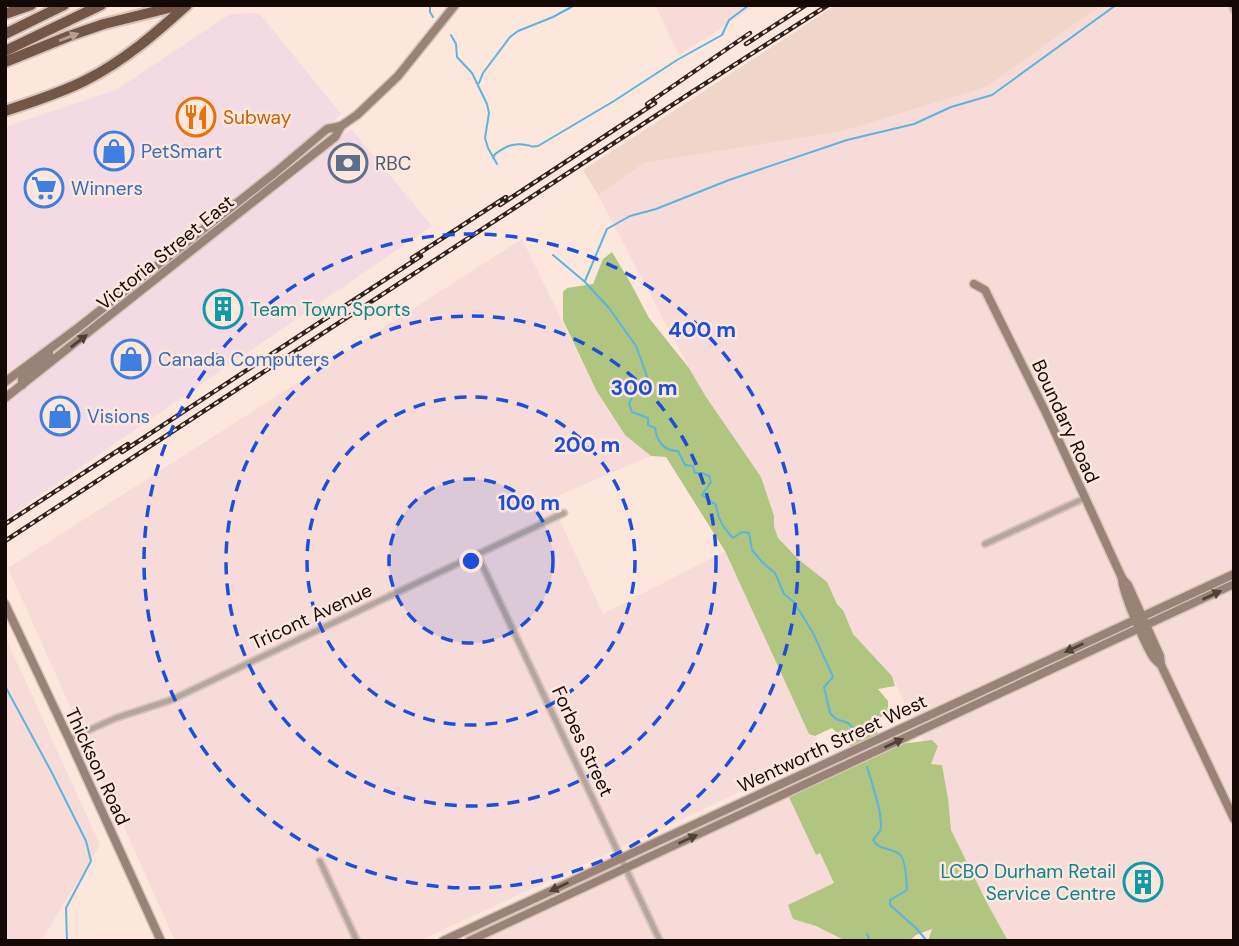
<svg xmlns="http://www.w3.org/2000/svg" width="1239" height="946" font-family="'DM Sans',sans-serif">
<rect width="100%" height="100%" fill="#fde7dc"/>
<g fill="#f4dae2">
<polygon points="259,13 341,114 305,144 142,272 79,321 5,374 5,127 116,90 230,14"/>
<polygon points="351,129 432,226 5,519 5,401 143,292 192,257 239,216 294,177 321,151"/>
</g>
<g fill="#f6dbd8">
<polygon points="655,5 756,5 679,55"/>
<polygon points="1102,5 1234,5 1234,941 1008,941 986,901 951,830 948,798 942,765 933,764 892,676 853,634 843,610 837,604 827,582 780,545 774,526 774,516 689,368 598,195 644,163 843,131 986,87"/>
<polygon points="522,239 596,390 625,435 651,456 550,499 603,614 725,551 806,727 815,736 824,753 419,941 175,941 8,568"/>
<polygon points="5,636 100,845 41,941 5,941"/>
<polygon points="787,793 816,854 820,852 834,883 789,905 793,919 816,926 846,941 482,941"/>
</g>
<polygon fill="#f0d5c9" points="836,5 1102,5 986,87 843,131 644,163 598,195 583,170"/>
<polygon fill="#b0c580" points="612,252 630,282 649,318 689,368 706,397 761,477 774,516 774,526 778,538 798,559 827,582 837,604 843,610 853,634 892,676 895,686 878,689 888,701 888,712 880,718 875,724 879,739 885,746 932,740 938,746 931,764 942,765 948,798 951,830 986,901 1008,941 928,941 932,929 916,935 909,941 846,941 816,926 793,919 788,905 834,883 820,853 816,855 787,793 857,761 848,744 832,728 815,736 809,734 725,551 666,457 651,456 625,435 596,390 563,320 563,292 567,288 593,284 603,259"/>
<g fill="none" stroke-linecap="round" stroke-linejoin="round">
<g stroke="#5cb4de" stroke-width="2">
<polyline points="430,5 430,12 433,17"/>
<polyline points="451,35 456,44 457,57 472,73 487,104 489,113 485,138 488,148 497,164"/>
<polyline points="479,83 483,73 510,37 518,31 553,17 575,5"/>
<path d="M 493,158 L 495,154 C 505,147 513,142 526,145 C 538,147 526,147 538,146 L 614,101 L 677,60 L 722,35 L 729,20 L 749,5"/>
<path d="M 553,255 L 585,282 L 609,308 L 636,346 L 648,379 L 636,388 L 629,404 L 632,412 L 648,418 L 648,425 L 655,428 C 657,441 663,451 678,451 L 685,465 L 693,466 L 695,473 L 702,473 L 709,476 L 711,482 L 702,495 L 716,505 C 718,520 723,527 733,538 L 742,532 L 749,533 L 752,550 L 763,563 L 775,573 L 784,594 L 794,602 L 813,633 L 833,677 L 824,687 L 830,713 L 836,719 L 848,723 L 856,731 L 859,737"/>
<polyline points="585,281 607,229 630,216 656,209 729,180 847,140 914,124 951,107 992,95 1116,5"/>
<polyline points="5,686 51,771 86,841 91,861 66,908 67,941"/>
<path d="M 867,767 C 871,780 885,820 880,831 C 878,834 875,837 873,840 C 880,852 895,847 901,856 C 907,865 906,880 907,890 L 890,900 L 890,905 L 916,928 L 927,941"/>
<polyline points="867,934 870,941"/>
</g>
<defs>
<g id="street">
<polyline points="1232,5 1234,10"/>
<polyline points="985,544 1085,498"/>
<polyline points="477,554 660,941"/>
<polyline points="69,739 116,718 171,700 564,513"/>
<polyline points="320,861 357,941"/>
</g>
<g id="secondary">
<polyline points="974,284 985,290 1047,415 1122,578 1128,585 1160,656 1161,665 1234,819"/>
<polyline points="5,382 79,327 276,172 327,129 341,126 357,115 398,76 455,5"/>
<polyline points="22,385 22,378 49,357 49,350"/>
<polyline points="5,398 335,137 341,126"/>
<path d="M 1122,578 C 1122,592 1145,644 1153,657 C 1155,660 1159,663 1161,665"/>
<polyline points="5,604 69,739 161,941"/>
<polyline points="443,941 1234,574"/>
<polyline points="469,941 1234,584"/>
</g>
<g id="highway">
<polyline points="5,14 31,5"/>
<polyline points="5,34 64,5"/>
<polyline points="5,51 101,5"/>
<polyline points="5,62 69,36 104,24 181,5"/>
<path d="M 5,111 C 32,102 61,93 86,80 C 124,61 156,33 187,5"/>
</g>
</defs>
<use href="#street" stroke="#d8c3ba" stroke-width="9"/>
<use href="#secondary" stroke="#d8c3ba" stroke-width="11"/>
<use href="#highway" stroke="#d8c3ba" stroke-width="14"/>
<use href="#street" stroke="#b4a69d" stroke-width="5"/>
<use href="#secondary" stroke="#998377" stroke-width="8"/>
<use href="#highway" stroke="#735645" stroke-width="10"/>
<defs>
<g id="rail">
<polyline points="746,44 806,5"/>
<polyline points="647,104 750,33"/>
<polyline points="500,205 655,103"/>
<polyline points="412,258 506,197"/>
<polyline points="122,452 421,256"/>
<polyline points="5,524 128,444"/>
<polyline points="5,541 692,92 828,5"/>
</g>
</defs>
<use href="#rail" stroke="#2e211c" stroke-width="4.5"/>
<use href="#rail" stroke="#fde7dc" stroke-width="2" stroke-dasharray="5" stroke-linecap="butt"/>
</g>
<defs><path id="oneway-solid" d="M-6-.8H1V-3.2L6.5 0L1 3.2V.8H-6Z" transform="scale(1.75)"/></defs>
<use fill="#b89e90" href="#oneway-solid" transform="translate(69 37) rotate(-21)"/>
<g fill="#504038">
<use href="#oneway-solid" transform="translate(79 341) rotate(-38)"/>
<use href="#oneway-solid" transform="translate(1212 595) rotate(-25)"/>
<use href="#oneway-solid" transform="translate(1074 648) rotate(155)"/>
<use href="#oneway-solid" transform="translate(894 743) rotate(-25)"/>
<use href="#oneway-solid" transform="translate(688 839) rotate(-25)"/>
<use href="#oneway-solid" transform="translate(559 887) rotate(155)"/>
</g>
<circle cx="471" cy="561" r="82" fill="#1d4ed8" fill-opacity=".12"/>
<g fill="none" stroke="#1d4ed8" stroke-width="3.5" stroke-dasharray="12 9">
<circle cx="471" cy="561" r="82"/>
<circle cx="471" cy="561" r="164"/>
<circle cx="471" cy="561" r="245"/>
<circle cx="471" cy="561" r="327"/>
</g>
<defs>
<symbol id="restaurant-ring" viewBox="-11 -11 22 22"><circle r="9.5" fill="#fde7dc" stroke="#e8710a" stroke-width="1.5"/><path d="M-5-6h1v4h1v-4h1v4h1v-4h1v5L-1.5 .5V6h-2V.5L-5-1ZM5-6V6H3V1.5H1.5Q1.5-4 5-6Z" fill="#e8710a"/></symbol>
<symbol id="shop-ring" viewBox="-11 -11 22 22"><circle r="9.5" fill="#fde7dc" stroke="#3f7fe0" stroke-width="1.5"/><path d="M-5-2.5h2.3a2.7 3.5 0 0 1 5.4 0H5L5.5 6h-11ZM-1.5-2.5h3a1.5 2.3 0 0 0-3 0Z" fill="#3f7fe0"/></symbol>
<symbol id="bank-ring" viewBox="-11 -11 22 22"><circle r="9.5" fill="#fde7dc" stroke="#5c6f8a" stroke-width="1.5"/><path d="M-6-4H6V4H-6ZM0-2.3a2.3 2.3 0 1 0 0 4.6a2.3 2.3 0 1 0 0-4.6Z" fill="#5c6f8a"/></symbol>
<symbol id="supermarket-ring" viewBox="-11 -11 22 22"><circle r="9.5" fill="#fde7dc" stroke="#3f7fe0" stroke-width="1.5"/><path d="M-6-5.5h2.5l.6 2H6L4.5 2H-2.5L-4.4-4H-6ZM-1.5 3.2a1.3 1.3 0 1 0 .1 0ZM3 3.2a1.3 1.3 0 1 0 .1 0Z" fill="#3f7fe0"/></symbol>
<symbol id="building-ring" viewBox="-11 -11 22 22"><circle r="9.5" fill="#fde7dc" stroke="#0f9aa8" stroke-width="1.5"/><path d="M-4-6H4V6H1V3H-1V6H-4ZM-2.5-4.3h1.7v1.8h-1.7ZM.8-4.3h1.7v1.8H.8ZM-2.5-1h1.7V.8h-1.7ZM.8-1h1.7V.8H.8Z" fill="#0f9aa8"/></symbol>
</defs>
<g fill-rule="evenodd">
<use href="#restaurant-ring" x="174" y="95" width="44" height="44"/>
<use href="#shop-ring" x="92" y="129" width="44" height="44"/>
<use href="#bank-ring" x="326" y="141" width="44" height="44"/>
<use href="#supermarket-ring" x="22" y="166" width="44" height="44"/>
<use href="#building-ring" x="201" y="287" width="44" height="44"/>
<use href="#shop-ring" x="109" y="337" width="44" height="44"/>
<use href="#shop-ring" x="38" y="394" width="44" height="44"/>
<use href="#building-ring" x="1121" y="860" width="44" height="44"/>
</g>
<g text-anchor="middle" stroke-width="5" stroke-linejoin="round" paint-order="stroke">
<g font-size="19" fill="#c56008" stroke="#fde7dc" text-anchor="start">
<text x="223" y="124">Subway</text>
</g>
<g font-size="19" fill="#366cbe" stroke="#fde7dc" text-anchor="start">
<text x="141" y="158">PetSmart</text>
<text x="71" y="195">Winners</text>
<text x="158" y="366">Canada Computers</text>
<text x="87" y="423">Visions</text>
</g>
<g font-size="19" fill="#4e5e75" stroke="#fde7dc" text-anchor="start">
<text x="375" y="170">RBC</text>
</g>
<g font-size="19" fill="#150905" stroke="#fde7dc">
<text transform="translate(165 252) rotate(-39)" y="7">Victoria Street East</text>
<text transform="translate(1066 421) rotate(65)" y="7">Boundary Road</text>
<text transform="translate(311 616) rotate(-25)" y="7">Tricont Avenue</text>
<text transform="translate(583 741) rotate(65)" y="7">Forbes Street</text>
<text transform="translate(832 743) rotate(-25)" y="7">Wentworth Street West</text>
<text transform="translate(98 766) rotate(65)" y="7">Thickson Road</text>
</g>
<g font-size="19" fill="#0d838f" stroke="#fde7dc" text-anchor="start">
<text x="250" y="316">Team Town Sports</text>
<text x="1116" y="878" text-anchor="end">LCBO Durham Retail<tspan x="1116" dy="22">Service Centre</tspan></text>
</g>
</g>
<circle cx="471" cy="561" r="10" fill="#1d4ed8" stroke="#fde7dc" stroke-width="3.5"/>
<g font-size="21" text-anchor="middle" font-weight="bold" fill="#1d4ed8" stroke="#fde7dc" stroke-width="5" stroke-linejoin="round" paint-order="stroke">
<text x="702" y="337">400 m</text>
<text x="644" y="395">300 m</text>
<text x="587" y="452">200 m</text>
<text x="529" y="510">100 m</text>
</g>
<rect width="1239" height="946" fill="none" stroke="#150905" stroke-width="14"/>
</svg>
